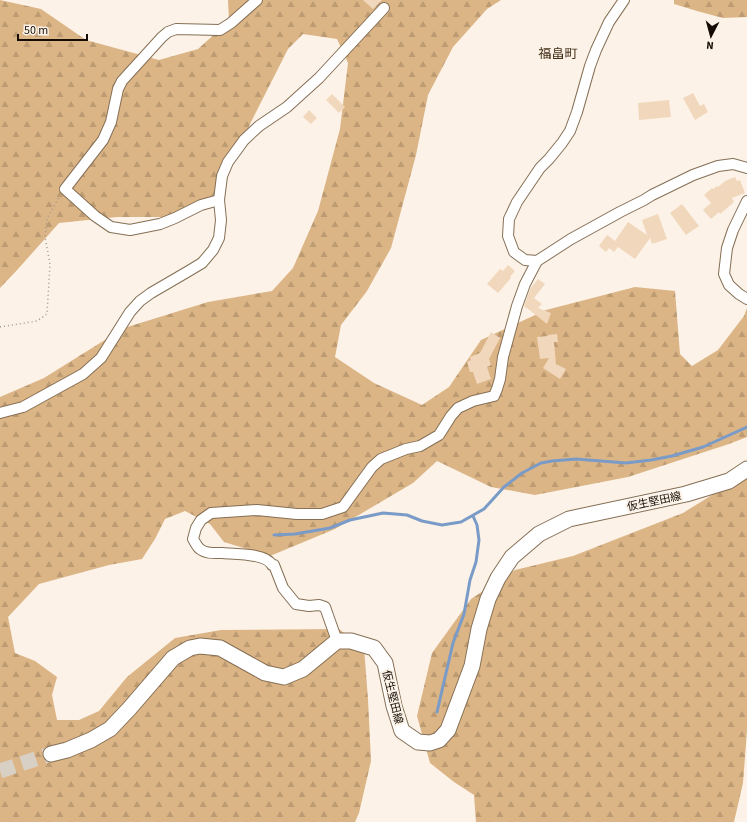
<svg xmlns="http://www.w3.org/2000/svg" width="747" height="822" font-family="'Source Sans 3','Noto Sans JP',sans-serif">
<defs>
<pattern id="forest-firs" width="22" height="20" patternUnits="userSpaceOnUse"><rect width="22" height="20" fill="#dcb586"/><path d="M5 1l3.5 6h-7zM16 11l3.5 6h-7z" fill="#bc9a72"/></pattern>
</defs>
<rect width="100%" height="100%" fill="#fcf2e7"/>
<g fill="url(#forest-firs)">
<polygon points="0,0 41,9 86,40 159,60 198,49 229,21 228,0 501,0 487,9 453,47 428,95 416,155 391,248 367,291 341,325 335,357 374,383 422,405 449,387 481,340 546,310 635,287 675,291 680,354 692,366 718,350 744,316 747,308 747,437 729,444 628,477 535,495 491,487 437,461 413,483 335,529 270,556 224,542 210,524 185,511 165,519 155,539 142,559 109,565 39,584 8,617 15,653 35,661 57,677 52,695 57,720 79,720 99,711 127,677 175,638 221,630 339,629 364,648 368,699 371,761 359,813 355,822 0,822 0,397 44,378 124,328 208,302 272,291 293,268 318,211 340,129 348,63 337,39 303,34 288,49 251,122 219,197 177,217 117,217 59,223 18,269 0,288"/>
<polygon points="674,0 747,0 747,17 723,18 697,11 674,4"/>
<polygon points="747,475 747,731 743,783 734,822 476,822 474,795 454,782 430,763 417,716 432,653 471,599 515,570 573,556 683,513 741,477"/>
</g>
<g fill="none" stroke-linecap="round" stroke-linejoin="round">
<g stroke="#7a9bc8" stroke-width="3">
<polyline points="274,535 295,534 330,528 350,520 383,513 407,515 422,521 442,525 461,522 484,509 504,487 522,473 541,463 552,461 576,459 626,463 651,460 672,456 703,447 747,427"/>
<polyline points="437,712 453,643 464,614 470,580 476,562 479,540 477,525 473,516"/>
</g>
</g>
<g fill="#f1d8bc">
<polygon points="363,0 382,0 373,9"/>
<polygon points="693,93 700,106 704,104 708,112 695,120 683,98"/>
<polygon points="332,94 345,107 339,113 326,100"/>
<polygon points="669,100 671,117 639,120 638,103"/>
<polygon points="309,110 317,118 311,124 303,117"/>
<polygon points="735,177 737,181 740,180 745,193 732,198 734,202 720,214 719,212 711,219 703,210 711,203 704,195 712,188 713,189 717,186 718,187 725,181"/>
<polygon points="682,204 699,226 686,235 670,213"/>
<polygon points="658,214 667,239 652,244 650,238 635,259 618,247 614,252 609,248 606,252 599,246 607,235 615,241 628,222 647,235 642,220"/>
<polygon points="508,265 515,271 510,277 511,278 498,293 487,284 500,269 503,271"/>
<polygon points="538,279 545,284 534,298 542,304 538,308 551,313 547,324 527,308 527,309 524,306 530,289"/>
<polygon points="491,332 500,338 489,359 491,365 487,367 491,379 477,384 473,372 470,372 467,362 471,360 470,357 480,353"/>
<polygon points="557,334 558,342 554,342 556,364 566,369 560,379 543,368 549,358 540,359 537,337 548,336 548,335"/>
</g>
<g fill="none" stroke-linecap="round" stroke-linejoin="round">
<polyline stroke="#d9d0c5" stroke-width="15" stroke-dasharray="15 8" stroke-linecap="butt" points="0,771 51,754"/>
<defs>
<g id="minor">
<polyline points="219,200 201,205 175,218 160,224 130,230 111,227 95,216 65,189 103,140 111,122 118,89 122,81 162,37 168,32 176,29 220,30 231,23 257,0"/>
<polyline points="747,201 733,230 727,248 724,274 729,285 739,294 747,299"/>
<polyline points="537,261 525,260 514,252 508,236 509,219 517,202 540,168 549,159 562,143 570,131 577,112 590,66 596,50 609,22 624,0"/>
<polyline points="0,413 23,407 83,374 101,358 130,312 140,301 151,293 187,272 202,263 213,250 219,238 221,220 219,200 222,176 228,162 244,140 259,126 287,107 319,78 384,8"/>
<path d="M 337,641 L 325,607 L 319,605 L 309,606 L 296,604 L 283,588 L 274,565 L 272,565 C 266,553 234,554 222,553 C 215,553 206,554 200,549 C 197,547 195,542 193,539 L 196,528 L 201,520 L 211,513 L 257,510 L 297,514 L 322,514 L 343,507 L 372,467 L 381,459 L 406,449 L 420,446 L 439,435 L 451,416 L 458,408 L 473,401 L 494,396 L 497,389 L 500,379 L 503,357 L 517,306 L 525,284 L 537,261 L 571,239 L 620,212 L 644,200 L 652,195 L 693,175 L 718,166 L 733,164 L 747,168"/>
</g>
<polyline id="secondary" points="51,754 67,750 91,740 110,729 129,709 173,658 190,648 200,646 220,648 265,673 284,677 303,669 337,641 351,641 374,648 385,663 394,706 402,731 418,742 430,743 439,740 448,730 472,666 479,629 488,599 498,578 512,557 539,534 569,519 686,494 729,481 747,469"/>
</defs>
<use href="#minor" stroke="#856f55" stroke-width="12"/>
<use href="#secondary" stroke="#856f55" stroke-width="17"/>
<polyline stroke="#a1988e" stroke-width="1.5" stroke-dasharray="1 3" stroke-linecap="butt" points="0,327 37,321 47,314 50,264 45,237 47,219 59,197"/>
<use href="#minor" stroke="#fff" stroke-width="10"/>
<use href="#secondary" stroke="#fff" stroke-width="15"/>
</g>
<g text-anchor="middle" stroke-width="4" stroke-linejoin="round" paint-order="stroke">
<g font-size="11" fill="#140c04" stroke="#fcf2e7">
<text transform="translate(654 501) rotate(-12)" y="4">仮生堅田線</text>
<text transform="translate(393 697) rotate(76)" y="4">仮生堅田線</text>
</g>
<g font-size="13" fill="#422f17" stroke="#fcf2e7">
<text x="558" y="58">福畠町</text>
</g>
</g>
<g transform="translate(711 36) rotate(186)" stroke="#fcf2e7" stroke-width="3" paint-order="stroke">
<path d="M0-3L7 15L0 10L-7 15Z" fill="#140c04"/>
<text y="-6" font-size="11" font-weight="bold" text-anchor="middle" fill="#140c04">N</text>
</g>
<path d="M18 34v6h69v-6" fill="none" stroke="#140c04" stroke-width="2"/>
<text x="24" y="34" font-size="12" fill="#140c04" stroke="#fcf2e7" stroke-width="3" paint-order="stroke">50 m</text>
</svg>
